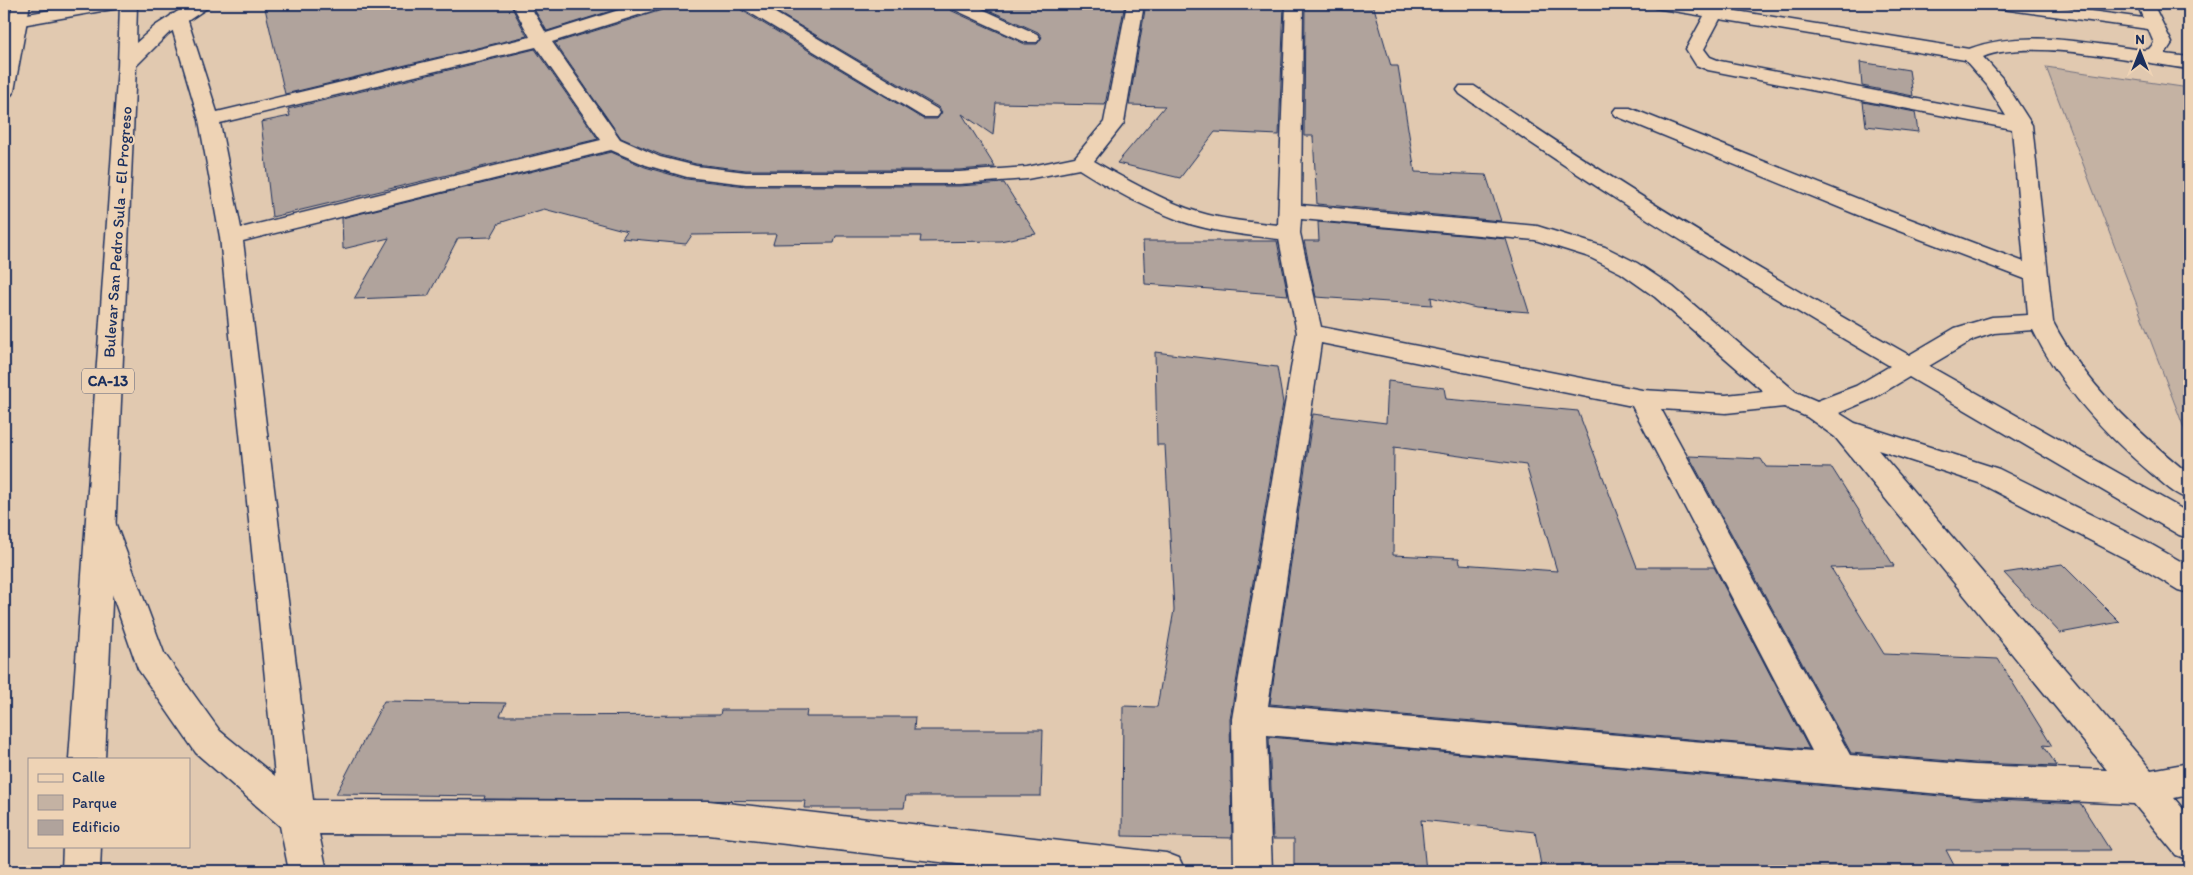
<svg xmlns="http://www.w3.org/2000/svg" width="2193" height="875" font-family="Itim,sans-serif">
<rect width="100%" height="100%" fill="#e1c9b0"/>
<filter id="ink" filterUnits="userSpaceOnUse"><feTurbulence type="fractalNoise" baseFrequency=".02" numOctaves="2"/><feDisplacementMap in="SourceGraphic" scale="10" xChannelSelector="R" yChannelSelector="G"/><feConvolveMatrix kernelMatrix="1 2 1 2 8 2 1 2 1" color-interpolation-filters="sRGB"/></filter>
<g filter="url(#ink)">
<polygon fill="#c4b2a3" stroke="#707080" points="2046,67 2189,88 2189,441"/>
<g fill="#b0a39c" stroke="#1b2f5e" fill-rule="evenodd">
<polygon points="264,4 510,4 527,36 285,94"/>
<polygon points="531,4 633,4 547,31"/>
<polygon points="665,4 737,4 741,10 923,119 937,119 942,112 938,107 763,4 946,4 950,10 1025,44 1037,44 1042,37 1038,32 975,4 1125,4 1105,105 996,103 993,135 962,114 995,167 959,170 746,170 696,164 661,155 621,138 555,43 662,10"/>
<polygon points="1146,4 1284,4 1279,135 1215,132 1180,178 1117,163 1165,106 1129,105"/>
<polygon points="1305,4 1373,4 1391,66 1398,66 1415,172 1486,175 1501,221 1317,204 1313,136 1304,136"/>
<polygon points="535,49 598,139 272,217 261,122 290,116 288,109"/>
<polygon points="1860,62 1909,70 1913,96 1862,86"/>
<polygon points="1863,102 1915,112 1918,132 1866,126"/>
<polygon points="611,152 645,167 686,179 746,186 959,186 1004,183 1036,234 1000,241 920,242 921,236 836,236 834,243 773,244 776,234 692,235 686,244 622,238 627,231 544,209 499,223 491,237 458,238 428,296 354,299 389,238 343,249 342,218"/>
<polygon points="1318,222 1506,239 1529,312 1476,308 1431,297 1432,305 1316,297 1304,241 1319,241"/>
<polygon points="1143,241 1277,241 1288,295 1145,284"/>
<polygon points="1155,352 1277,367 1283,403 1230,719 1232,838 1122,836 1123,706 1157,707 1174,610 1165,445 1157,445"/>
<path d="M 1388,381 L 1444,388 L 1446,399 L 1578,411 L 1637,567 L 1714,567 L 1809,749 L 1270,704 L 1313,414 L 1386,423 ZM 1394,447 L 1526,465 L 1557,571 L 1460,564 L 1459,558 L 1393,555 Z"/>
<polygon points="1689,456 1761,459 1766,467 1832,468 1894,566 1831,568 1884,654 1998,659 2052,746 2043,745 2057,766 1975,763 1851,753"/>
<polygon points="2062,564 2120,622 2060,633 2004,573"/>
<polygon points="384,701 506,703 500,716 720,715 721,710 807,710 806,717 915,717 914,730 1043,730 1041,796 906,796 904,808 804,808 805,801 484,799 485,796 336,794"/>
<polygon points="1269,737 1975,799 2081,804 2110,850 1946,850 1957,871 1542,871 1535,832 1421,820 1426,871 1294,871 1294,839 1273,839"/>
</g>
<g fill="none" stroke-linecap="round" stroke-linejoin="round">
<defs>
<g id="minor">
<polygon points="85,4 122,4 119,8 113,9 16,26 10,25 7,21 10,17 16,16"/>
<path d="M 512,4 L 529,4 L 546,33 L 638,4 L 663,4 L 661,8 L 552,42 L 620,139 L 660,157 L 696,166 L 746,172 L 959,172 L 1027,167 L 1075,157 L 1104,122 L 1127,4 L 1144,4 L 1124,123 L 1094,161 C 1123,178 1166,202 1198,212 C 1224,220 1251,222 1278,225 L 1286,4 L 1303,4 L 1301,205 L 1537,226 L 1605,247 L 1637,263 L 1673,287 L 1796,392 L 1817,401 L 1856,386 L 1890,366 C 1743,280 1599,192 1460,94 L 1457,90 L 1460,86 L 1474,86 C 1615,183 1760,271 1909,355 L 1955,328 L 1992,317 L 2028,315 L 2025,279 L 1865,218 L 1616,116 L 1613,112 L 1616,108 L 1630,108 L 1881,208 L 2024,262 L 2012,129 L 1708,70 L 1696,65 L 1686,49 L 1704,16 L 1661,9 L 1655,8 L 1653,4 L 1691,4 L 1706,6 L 1707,4 L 1723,4 L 1724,9 L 1969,49 C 2024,28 2088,44 2144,50 L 2149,49 L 2154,43 L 2148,29 L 2002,9 L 1996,8 L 1993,4 L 2038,4 L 2143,18 L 2137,4 L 2153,4 L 2172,43 L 2165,54 L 2189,57 L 2189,69 C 2137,62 2030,38 1983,57 L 2002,78 L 2032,125 L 2053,322 C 2085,384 2136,430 2189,474 L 2189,499 C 2174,495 2164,484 2152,474 C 2105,434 2060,386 2033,330 L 1994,333 L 1973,340 L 1929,366 L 2189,513 L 2189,538 L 2179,535 L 1909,377 L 1874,398 L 1839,413 L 1855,423 L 1999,469 L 2152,545 L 2189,566 L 2189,593 L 2178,590 L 2130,561 L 1979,483 L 1878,450 L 2151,770 L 2189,763 L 2189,795 L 2174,798 L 2189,816 L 2189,860 L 2176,855 L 2134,804 L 1975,797 L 1267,735 L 1272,871 L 1234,871 L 1232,719 L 1297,333 L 1279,239 C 1246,235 1212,232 1181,221 C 1146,208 1110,189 1079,169 L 1027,179 L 959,184 L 746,184 L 687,177 L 646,165 L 611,150 L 243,241 L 313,800 L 709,801 L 1166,853 L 1179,858 L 1185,871 L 1017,871 L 709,835 L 319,834 L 327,871 L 289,871 L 280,826 L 196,753 L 138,669 L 87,522 L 92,514 L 102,511 L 112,514 L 164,653 L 220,731 L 275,776 L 220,237 L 199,120 L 169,18 L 172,14 L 184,14 L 187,18 L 217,112 L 530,37 ZM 1720,19 L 1965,60 L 1987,85 L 2006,116 L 1720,61 L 1710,57 L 1704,49 ZM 536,47 L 601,140 L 241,228 L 220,123 ZM 1301,219 L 1535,240 L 1589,257 L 1621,273 L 1655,297 L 1763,391 L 1726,395 L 1642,390 L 1321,327 L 1300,233 ZM 1321,343 L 1632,406 L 1812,751 L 1268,706 ZM 1784,407 L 1807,417 L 1835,437 L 2107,770 L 1975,765 L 1850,755 L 1661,409 L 1726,413 Z"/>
<polygon points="739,4 760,4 937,109 940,113 937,117 923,117 742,8"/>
<polygon points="948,4 971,4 1037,34 1040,38 1037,42 1025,42 951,8"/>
</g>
<g id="major">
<polygon points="13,4 30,4 14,91 11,95 4,97 4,40"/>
<polygon points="120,4 137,4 136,43 155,26 186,6 191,4 213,4 168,34 136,66 105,759 69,759 118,66"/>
<polygon points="63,846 101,846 100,871 62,871"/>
</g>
</defs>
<use href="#minor" stroke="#1b2f5e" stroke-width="3"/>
<use href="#major" stroke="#1b2f5e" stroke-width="3"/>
<use href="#minor" fill="#eed3b5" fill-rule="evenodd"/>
<use href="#major" fill="#eed3b5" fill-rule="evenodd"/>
</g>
</g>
<g text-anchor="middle" stroke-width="4.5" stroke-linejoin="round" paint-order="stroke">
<rect fill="#eed3b5" stroke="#5a6078" stroke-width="1" x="82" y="368.5" width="52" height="25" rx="4"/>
<g font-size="15" font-weight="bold" fill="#1b2f5e">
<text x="108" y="386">CA-13</text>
</g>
<g font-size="16" fill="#1b2f5e" stroke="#eed3b5">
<text transform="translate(117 232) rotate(-86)" y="6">Bulevar San Pedro Sula - El Progreso</text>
</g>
</g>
<rect width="2193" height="875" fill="none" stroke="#eed3b5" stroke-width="20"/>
<rect x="10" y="10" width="2173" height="855" fill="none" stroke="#1b2f5e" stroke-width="2" filter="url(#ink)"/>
<rect x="28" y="758" width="162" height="90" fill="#eed3b5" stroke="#9a9192"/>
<rect x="38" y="774" width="25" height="8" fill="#eed3b5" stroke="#9a9192"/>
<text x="72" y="782" font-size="15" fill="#1b2f5e">Calle</text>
<rect x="38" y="795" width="25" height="15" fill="#c4b2a3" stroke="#9a9192"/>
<text x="72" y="808" font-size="15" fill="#1b2f5e">Parque</text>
<rect x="38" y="820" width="25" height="15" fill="#b0a39c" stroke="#9a9192"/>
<text x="72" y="832" font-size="15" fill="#1b2f5e">Edificio</text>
<g transform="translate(2140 52)" stroke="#eed3b5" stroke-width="4" paint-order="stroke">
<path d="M0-4L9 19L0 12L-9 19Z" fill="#1b2f5e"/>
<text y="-8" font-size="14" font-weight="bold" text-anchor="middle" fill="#1b2f5e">N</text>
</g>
</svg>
